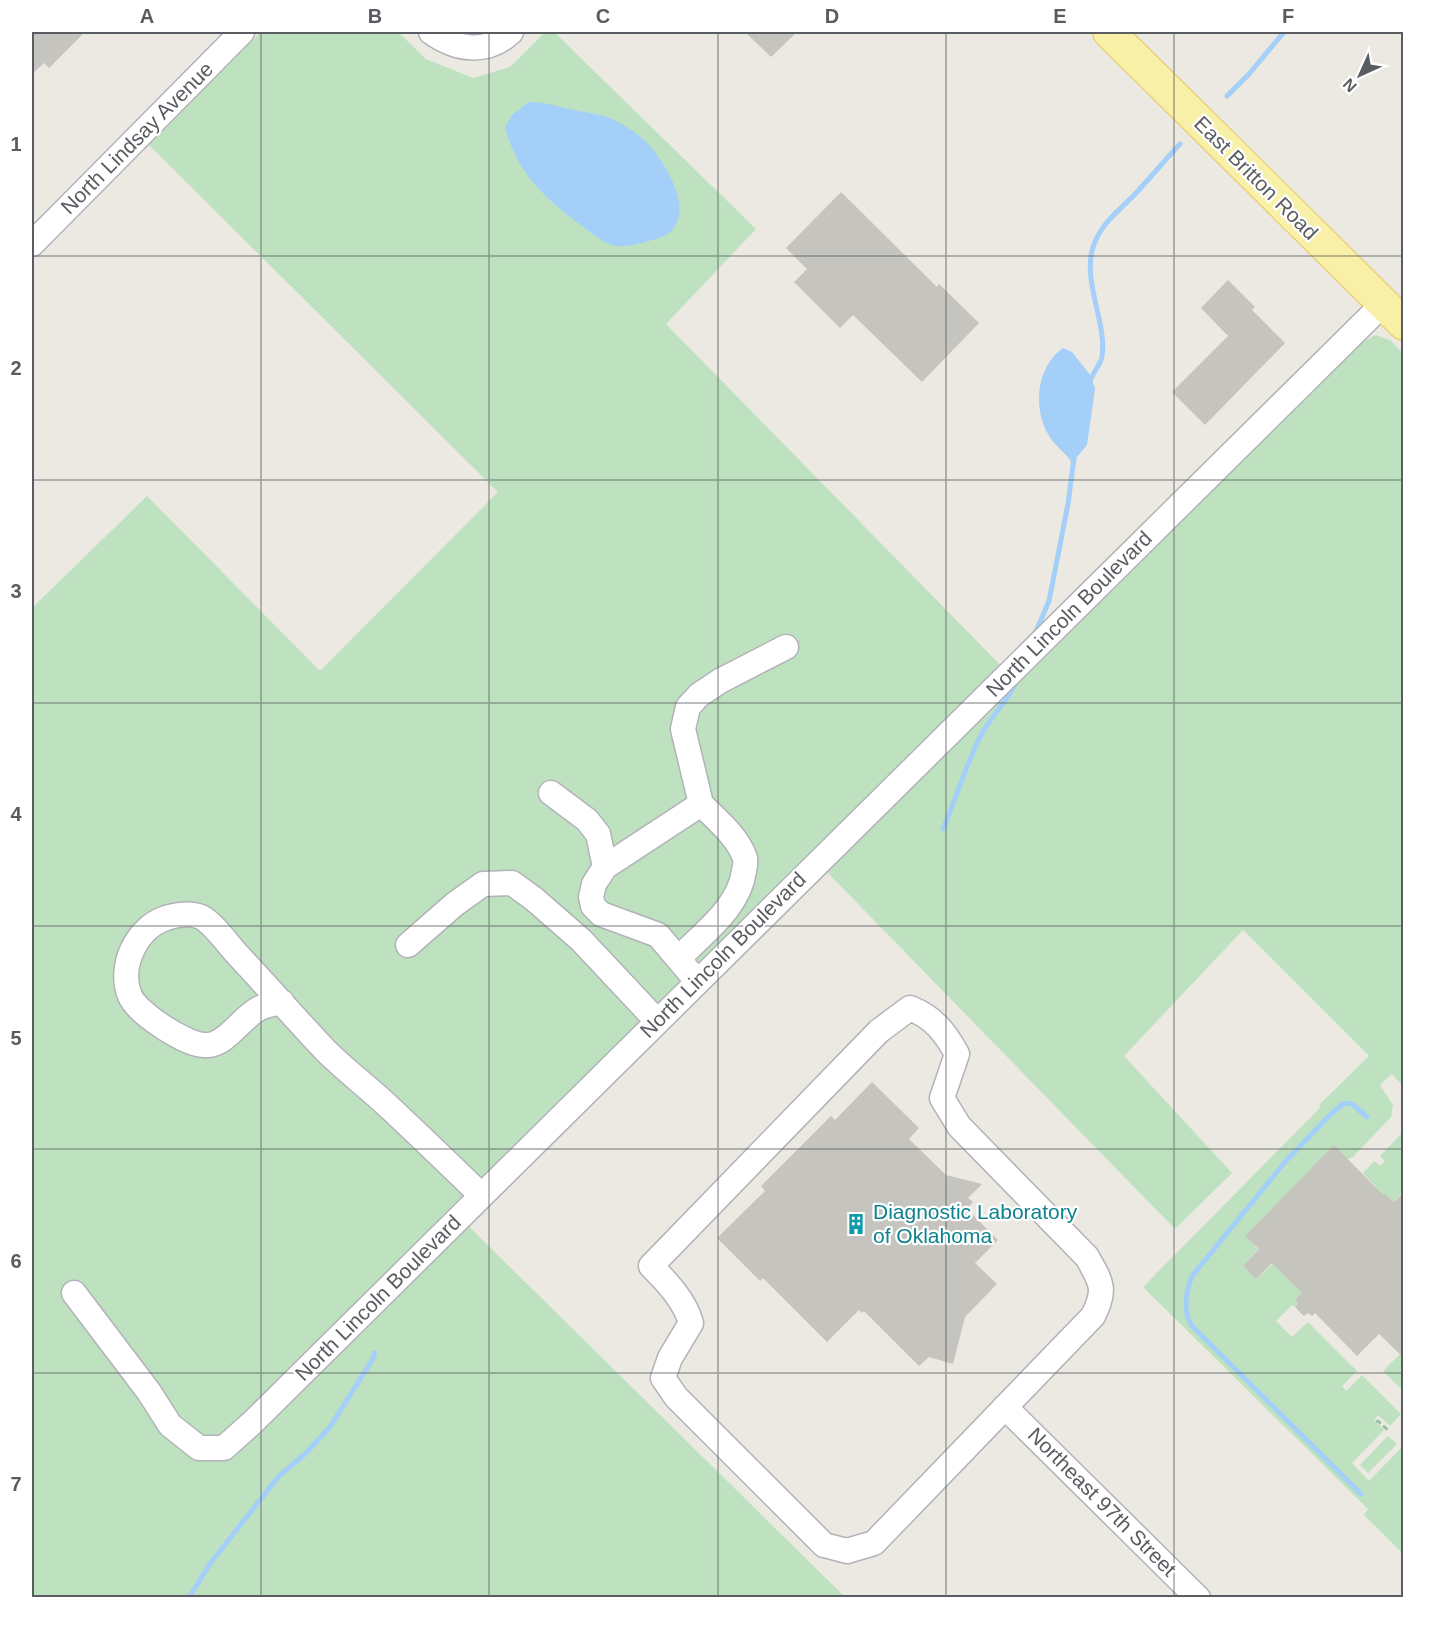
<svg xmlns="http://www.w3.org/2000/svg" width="1435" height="1629" font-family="Helvetica,sans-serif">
<rect width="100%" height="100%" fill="#ebe9e1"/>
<g fill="#bee2c0">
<polygon points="261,32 398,32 426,59 473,78 510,67 545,32 554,32 756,229 666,324 1014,679 1347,351 1375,335 1390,340 1403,353 1403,1086 1392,1074 1380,1085 1393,1105 1391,1117 1353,1157 1347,1159 1246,1236 1258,1249 1243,1266 1256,1279 1273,1264 1312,1283 1295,1300 1298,1304 1295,1307 1292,1305 1276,1321 1292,1337 1308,1322 1357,1371 1342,1386 1346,1391 1362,1375 1401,1414 1390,1426 1378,1415 1374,1420 1384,1430 1352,1463 1369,1481 1403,1446 1403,1554 1364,1515 1368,1509 1143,1287 1321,1107 1319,1105 1369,1056 1243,930 1124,1056 1232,1173 1175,1229 825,870 453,1211 845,1597 32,1598 32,608 147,496 320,671 498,492 149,145"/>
<polygon points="1403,1132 1403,1191 1394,1202 1385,1194 1366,1216 1358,1205 1376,1187 1363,1173 1374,1161 1380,1166 1385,1161 1380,1156"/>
<polygon points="1400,1354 1403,1358 1403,1391 1383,1371"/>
<polygon points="1388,1436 1397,1444 1368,1473 1360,1465"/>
</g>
<g fill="#a3cff9">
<path d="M 529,102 C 548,102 557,107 574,110 C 589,113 604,114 618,122 C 629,128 643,137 651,147 C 667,167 694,210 670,232 C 665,237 655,239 649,241 C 638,244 628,247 617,246 C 604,244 592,234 582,226 C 544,197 518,175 505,127 L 513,114 Z"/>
<path d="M 1063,348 L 1072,352 L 1091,376 L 1095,389 L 1087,445 L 1072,463 C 1066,452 1054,446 1048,434 C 1033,408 1036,367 1063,348 Z"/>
</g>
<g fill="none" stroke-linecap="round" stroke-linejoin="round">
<g stroke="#a3cff9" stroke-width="5">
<polyline points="1227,96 1249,74 1284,32"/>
<path d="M 1090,382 C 1092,373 1100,366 1102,357 C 1107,324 1084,285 1092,251 C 1099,224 1118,212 1136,193 C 1151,177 1165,160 1180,144"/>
<polyline points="1034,636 1049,601 1068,504 1074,458"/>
<path d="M 943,829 C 956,799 965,767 980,737 C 990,716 1010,700 1018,678"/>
<path d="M 1361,1494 L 1192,1326 C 1182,1311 1186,1292 1192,1276 L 1285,1162 L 1330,1115 L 1344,1103 L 1352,1104 L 1367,1117"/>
<polyline points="189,1598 209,1565 278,1477 306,1453 330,1427 374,1357 374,1353"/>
</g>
</g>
<g fill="#c6c4be">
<polygon points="32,32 85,32 49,68 44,63 32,74"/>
<polygon points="745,32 797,32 771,57"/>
<polygon points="841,192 937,287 939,284 979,323 922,382 853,315 840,328 794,282 807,269 786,248"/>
<polygon points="1228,280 1255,307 1252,310 1285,343 1205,425 1172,392 1228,336 1201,308"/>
<polygon points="872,1082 919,1128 909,1139 946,1175 982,1184 968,1198 973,1202 967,1209 998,1240 975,1263 997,1284 965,1317 953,1364 929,1357 919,1366 864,1311 862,1313 859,1310 827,1342 763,1278 760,1281 717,1238 765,1191 761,1186 831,1116 835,1120"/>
<polygon points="1334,1145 1383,1195 1385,1194 1394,1202 1404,1192 1404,1358 1379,1334 1357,1356 1315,1313 1312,1316 1308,1313 1304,1316 1295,1307 1298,1304 1295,1300 1302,1293 1272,1263 1256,1279 1243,1266 1259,1249 1245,1236"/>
</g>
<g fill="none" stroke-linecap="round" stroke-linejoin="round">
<defs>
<g id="minor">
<path d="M 431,32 C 456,50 487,55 511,32"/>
<polyline points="32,244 242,32"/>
<polyline points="551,793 587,820 598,834 605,867"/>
<polyline points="408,945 455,904 483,884 512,883 534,899 581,940 657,1021"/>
<path d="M 679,958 C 703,933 739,908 744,871 C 745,866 746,862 745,858 C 737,836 717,820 701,804"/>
<polyline points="697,981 658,935 601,914 593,906 591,897 594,884 605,867 701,804 683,729 688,707 699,695 720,681 786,647"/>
<path d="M 282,1002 C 275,1004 266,1005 260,1008 C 241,1017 226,1047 204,1045 C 185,1044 138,1014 130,996 C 118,967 136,928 166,918 C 176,915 190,912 201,917 C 213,923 227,943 236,953 C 266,985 295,1018 325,1050 C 345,1070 369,1088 389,1107 C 420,1136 451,1166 481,1195"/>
<path d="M 910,1008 C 933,1017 945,1032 957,1054 L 942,1098 L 959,1126 L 1087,1257 C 1101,1282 1107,1289 1093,1316 L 874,1543 L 847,1551 L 824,1545 L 676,1397 L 663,1378 L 670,1358 L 691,1323 C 685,1301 667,1282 651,1266 L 879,1031 Z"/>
<polyline points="74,1293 149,1392 170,1425 199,1448 224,1448 253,1422 1383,304"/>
<polyline points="1005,1407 1198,1598"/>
</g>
<polyline id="major" points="1109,32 1404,324"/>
</defs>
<use href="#minor" stroke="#b1b3b8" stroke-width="27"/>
<use href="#major" stroke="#e7c75e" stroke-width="34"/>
<polyline stroke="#98c2a6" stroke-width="3" stroke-dasharray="6 3" stroke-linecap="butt" points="1376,1422 1378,1421 1389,1431"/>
<use href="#minor" stroke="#fff" stroke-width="24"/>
<use href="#major" stroke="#f9f0a8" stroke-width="32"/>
</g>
<path fill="none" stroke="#595c61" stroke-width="1.5" stroke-opacity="0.55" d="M 261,32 L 261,1598M 489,32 L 489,1598M 718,32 L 718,1598M 946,32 L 946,1598M 1174,32 L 1174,1598M 32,256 L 1404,256M 32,480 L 1404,480M 32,703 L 1404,703M 32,926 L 1404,926M 32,1149 L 1404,1149M 32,1373 L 1404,1373"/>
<defs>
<symbol id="building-bare" viewBox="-9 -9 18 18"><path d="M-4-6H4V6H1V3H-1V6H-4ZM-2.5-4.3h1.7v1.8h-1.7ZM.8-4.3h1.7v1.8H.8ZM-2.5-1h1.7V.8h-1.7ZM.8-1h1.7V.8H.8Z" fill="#0f9aa8" stroke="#fff" stroke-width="2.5" paint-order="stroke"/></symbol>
</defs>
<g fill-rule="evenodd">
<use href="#building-bare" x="841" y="1209" width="30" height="30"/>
</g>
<g text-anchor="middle" stroke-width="4.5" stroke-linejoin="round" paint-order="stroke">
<g font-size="21" fill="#595c61" stroke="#fff">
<text transform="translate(137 138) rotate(-45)" y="7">North Lindsay Avenue</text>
<text transform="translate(1256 178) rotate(45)" y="7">East Britton Road</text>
<text transform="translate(1069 614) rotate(-45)" y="7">North Lincoln Boulevard</text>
<text transform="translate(723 955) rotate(-45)" y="7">North Lincoln Boulevard</text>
<text transform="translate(378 1298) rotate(-45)" y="7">North Lincoln Boulevard</text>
<text transform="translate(1102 1502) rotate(45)" y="7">Northeast 97th Street</text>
</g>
<g font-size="21" fill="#0d838f" stroke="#fff" text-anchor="start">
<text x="873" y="1219">Diagnostic Laboratory<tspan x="873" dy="24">of Oklahoma</tspan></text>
</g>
</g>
<rect width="1435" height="1629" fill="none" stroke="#ffffff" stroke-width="66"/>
<g transform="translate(1360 75) rotate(225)" stroke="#ffffff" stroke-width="4.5" paint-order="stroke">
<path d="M0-4.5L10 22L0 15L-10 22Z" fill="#595c61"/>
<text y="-9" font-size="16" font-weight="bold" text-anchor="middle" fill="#595c61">N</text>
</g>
<rect x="33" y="33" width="1369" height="1563" fill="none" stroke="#595c61" stroke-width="2"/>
<g font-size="20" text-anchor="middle" font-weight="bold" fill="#595c61">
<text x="147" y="23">A</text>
<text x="375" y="23">B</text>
<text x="603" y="23">C</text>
<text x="832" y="23">D</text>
<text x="1060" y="23">E</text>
<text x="1288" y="23">F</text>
<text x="16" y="151">1</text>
<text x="16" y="375">2</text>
<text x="16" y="598">3</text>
<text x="16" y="821">4</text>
<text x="16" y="1045">5</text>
<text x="16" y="1268">6</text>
<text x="16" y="1491">7</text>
</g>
</svg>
